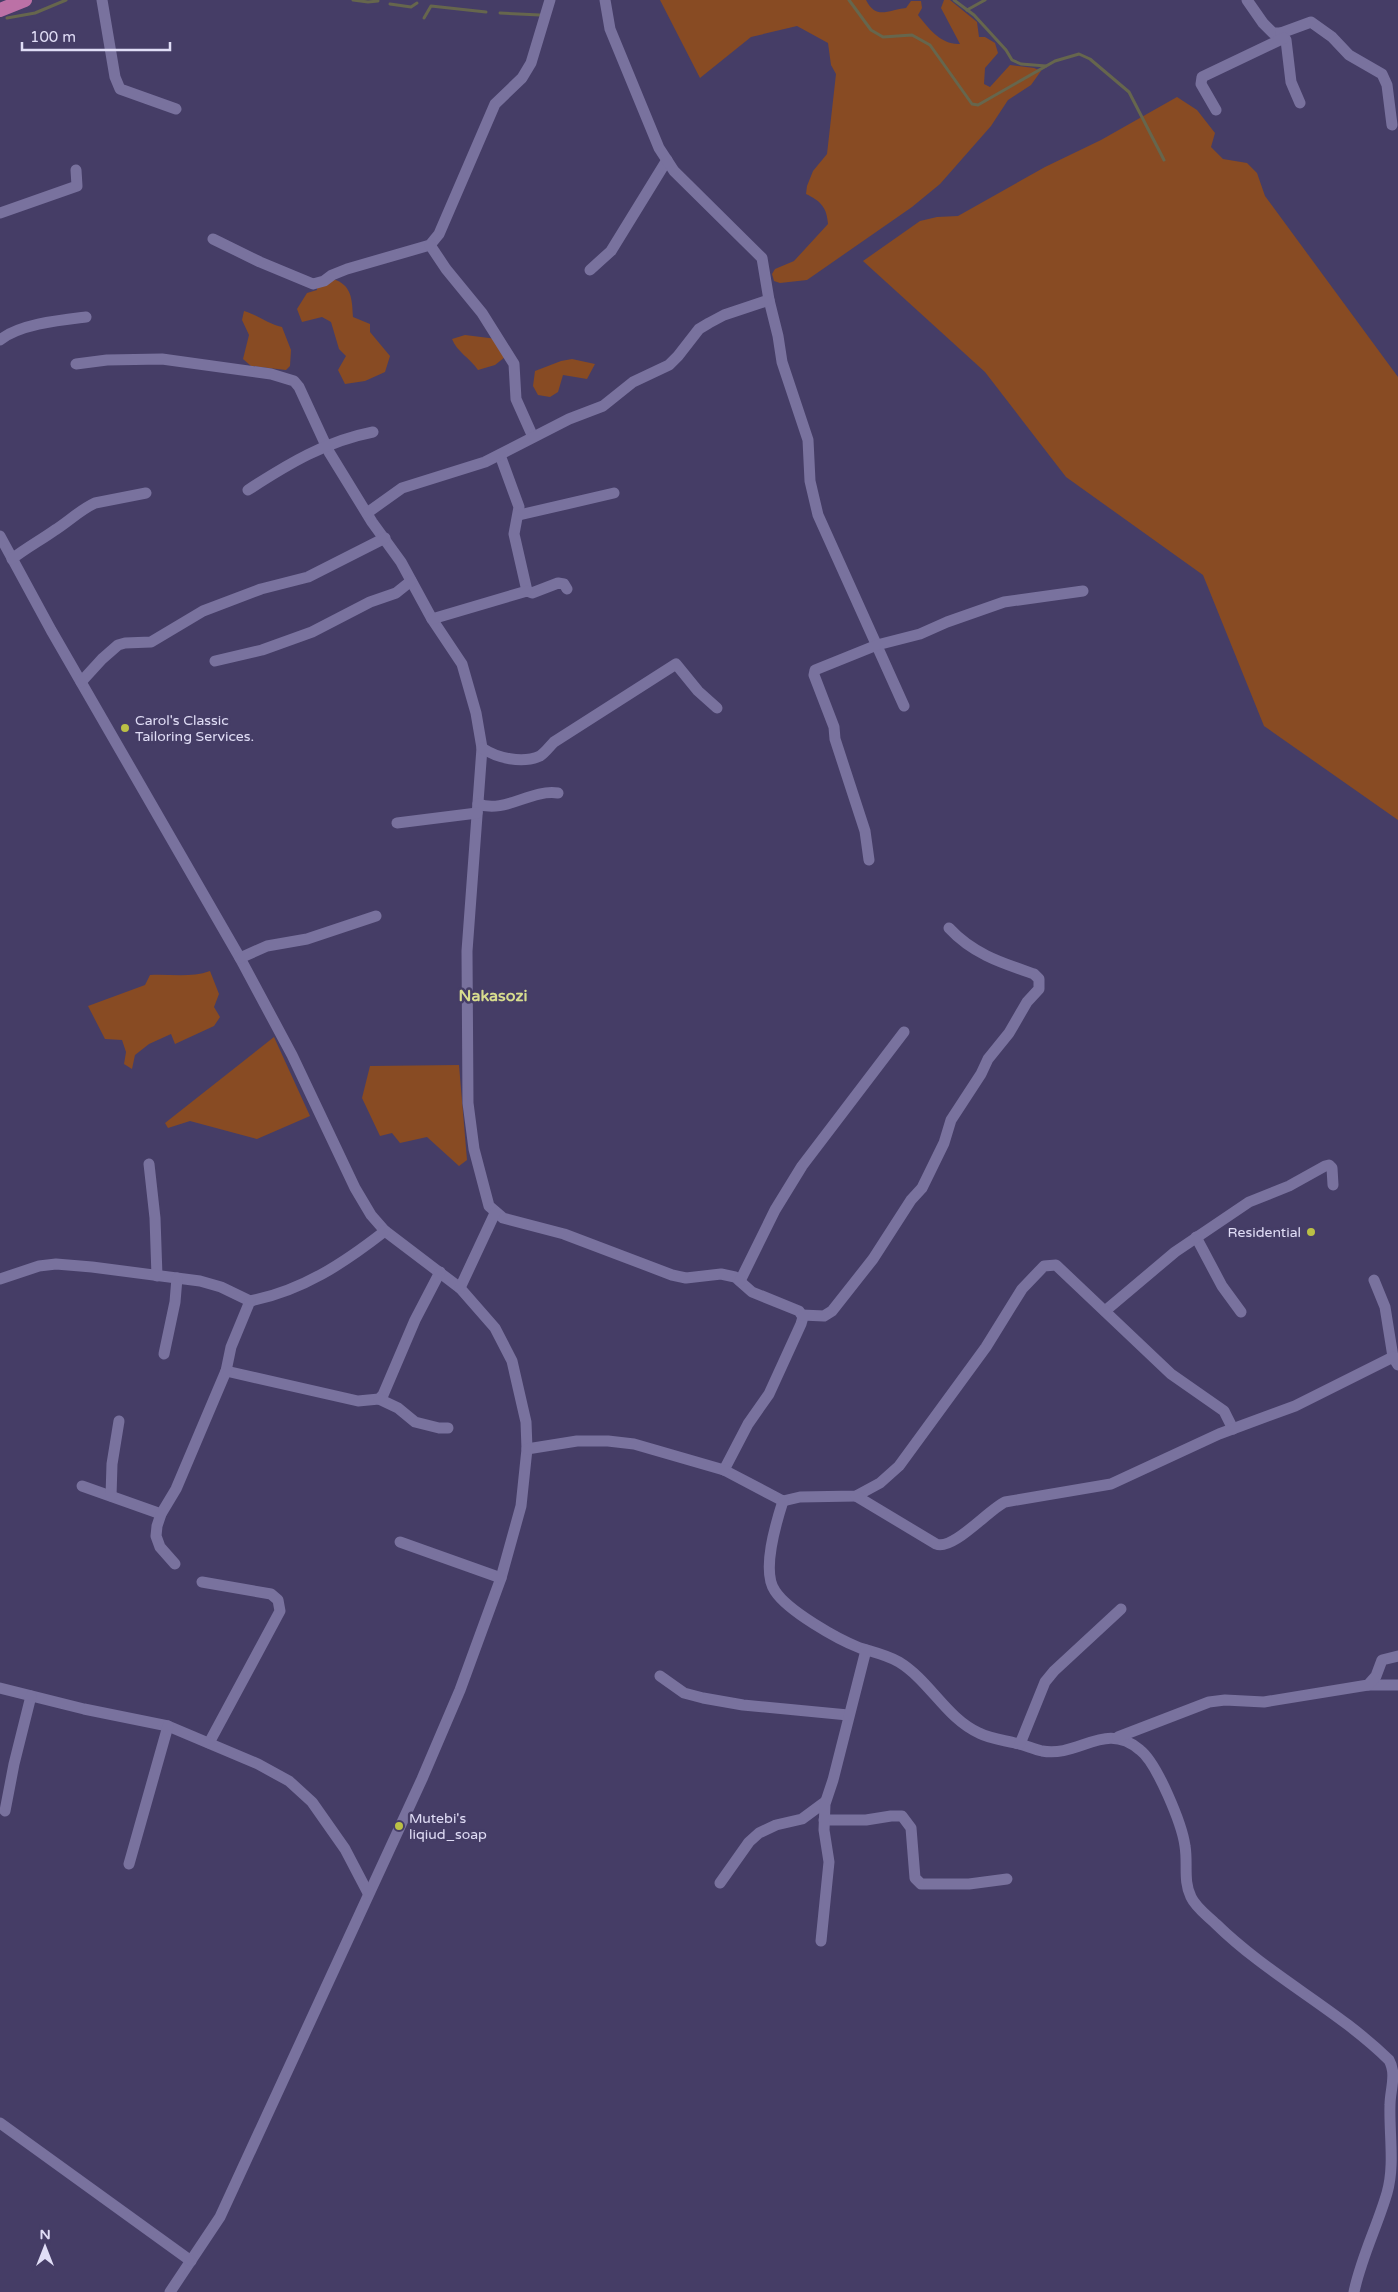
<svg xmlns="http://www.w3.org/2000/svg" width="1398" height="2292" font-family="'Varela Round',sans-serif">
<rect width="100%" height="100%" fill="#453d66"/>
<g fill="#884b23">
<path d="M 660,0 L 866,0 C 876,20 888,10 906,8 L 911,1 L 921,1 L 922,8 L 918,15 C 928,28 941,45 960,44 L 941,8 L 944,0 L 950,0 L 977,22 L 979,37 L 985,37 L 995,43 L 998,53 L 985,68 L 984,84 L 990,87 L 1010,65 L 1034,68 L 1041,71 L 1031,85 L 1008,100 L 991,126 L 940,184 L 912,207 L 807,280 L 780,283 L 774,281 L 772,274 L 775,269 L 794,261 L 828,224 C 827,208 821,201 806,194 L 807,186 L 813,171 L 827,154 L 836,74 L 831,65 L 828,43 L 797,26 L 751,37 L 700,78 Z"/>
<polygon points="1177,97 1197,110 1215,133 1211,147 1223,159 1247,163 1257,173 1265,196 1398,377 1398,820 1264,726 1203,575 1066,477 985,372 863,261 920,221 937,217 958,216 1045,167 1101,140"/>
<path d="M 333,279 C 352,285 352,299 353,317 L 370,324 L 370,332 L 390,356 L 385,372 L 365,381 L 345,384 L 338,370 L 346,356 L 339,349 L 331,322 L 322,317 L 302,322 L 297,309 L 307,293 L 317,290 L 317,280 Z"/>
<path d="M 244,311 C 258,315 268,324 282,327 L 291,350 L 290,366 L 286,370 L 251,366 L 243,359 L 249,335 L 242,320 Z"/>
<path d="M 465,335 L 497,339 L 505,357 L 495,365 L 478,370 C 470,358 457,352 452,339 Z"/>
<polygon points="572,359 595,364 587,379 563,375 558,392 550,397 538,395 533,386 535,371 561,361"/>
<path d="M 210,971 L 219,994 L 214,1007 L 220,1017 L 214,1026 L 175,1044 L 171,1034 L 149,1044 L 135,1055 L 132,1069 L 124,1064 L 126,1052 L 122,1040 L 105,1039 L 88,1006 L 145,985 L 150,975 C 170,974 191,978 210,971 Z"/>
<polygon points="274,1037 310,1116 257,1139 190,1121 168,1128 165,1123"/>
<polygon points="459,1065 467,1160 459,1166 427,1137 400,1143 392,1133 380,1136 362,1098 370,1066"/>
</g>
<g fill="none" stroke-linecap="round" stroke-linejoin="round">
<g stroke="#66664d" stroke-width="3">
<polyline points="353,0 368,2 378,1"/>
<polyline points="849,0 871,30 883,37 912,35 930,45 972,104 978,105 1055,61 1079,54 1090,59 1129,92 1164,160"/>
<polyline points="954,0 974,15 1006,50 1012,60 1021,64 1046,66"/>
<polyline points="390,4 411,7 417,3"/>
<polyline points="967,10 985,0"/>
<polyline points="500,13 540,15"/>
<polyline points="7,18 35,13 66,0"/>
<polyline points="424,18 431,6 486,12"/>
</g>
<g stroke="#79729e" stroke-width="11">
<polyline points="102,0 115,77 120,89 176,109"/>
<polyline points="1247,0 1263,23 1273,33 1281,33 1286,40 1291,82 1300,103"/>
<polyline points="1281,33 1311,22 1332,37 1349,55 1382,74 1387,85 1392,125"/>
<polyline points="1216,110 1201,84 1202,77 1284,38"/>
<polyline points="0,213 77,186 76,170"/>
<polyline points="213,239 260,262 313,284 324,281 332,275 347,269 430,245 439,234 495,104 522,78 531,63 550,0"/>
<polyline points="430,245 446,269 482,313 514,364 516,399 533,437"/>
<polyline points="590,270 611,251 667,160"/>
<polyline points="769,300 778,336 782,362 808,440 810,481 818,515 904,706"/>
<path d="M 0,340 C 20,324 61,320 86,317"/>
<polyline points="76,364 107,360 162,359 271,374 294,381 299,387 329,452 372,522 401,562 432,619 462,664 476,713 482,748 467,951 468,1103 474,1149 489,1206 503,1218 564,1234 672,1275 686,1278 721,1274 735,1277 752,1292 799,1311 803,1317 801,1324 769,1394 748,1424 724,1470"/>
<polyline points="500,455 519,507 514,534 527,591"/>
<path d="M 248,490 C 288,464 326,441 373,432"/>
<polyline points="367,513 402,488 485,462 569,419 603,406 633,382 669,365 678,356 699,329 709,323 724,315 769,300 762,258 674,171 659,148 610,29 605,0"/>
<polyline points="519,515 614,493"/>
<polyline points="0,536 51,630 240,958 292,1055 355,1188 371,1215 385,1231 460,1288 495,1328 512,1361 526,1422 527,1449 521,1506 501,1578 460,1690 422,1779 220,2217 170,2292"/>
<path d="M 12,559 C 26,548 41,540 55,530 C 69,521 80,510 95,503 L 146,493"/>
<polyline points="432,619 527,591 532,593 558,583 564,584 567,589"/>
<polyline points="215,661 262,650 312,632 370,602 396,593 411,581"/>
<polyline points="81,682 102,659 118,645 125,643 151,642 203,611 261,589 308,577 385,538"/>
<path d="M 482,748 C 497,758 522,764 540,756 C 545,753 550,746 554,742 L 676,664 L 698,691 L 717,708"/>
<path d="M 478,804 C 505,814 530,789 558,793"/>
<polyline points="397,823 477,813"/>
<polyline points="869,860 865,831 835,739 834,727 814,675 815,670 877,645 920,634 947,622 1004,602 1083,591"/>
<polyline points="240,958 267,946 307,939 376,916"/>
<polyline points="149,1164 155,1218 157,1276"/>
<polyline points="1196,1237 1222,1286 1241,1312"/>
<path d="M 0,1279 L 39,1266 L 56,1264 L 92,1267 L 200,1281 L 221,1287 L 250,1301 C 302,1291 344,1263 385,1231"/>
<polyline points="1374,1280 1385,1307 1393,1357 1398,1365"/>
<polyline points="740,1281 775,1210 802,1166 904,1032"/>
<polyline points="460,1288 495,1213"/>
<polyline points="1105,1311 1175,1252 1249,1202 1289,1186 1325,1166 1329,1165 1332,1168 1333,1185"/>
<path d="M 802,1315 L 824,1316 L 832,1311 L 873,1259 L 911,1200 L 922,1188 L 944,1143 L 951,1120 L 981,1074 L 988,1059 L 1009,1033 L 1027,1002 L 1039,989 L 1039,979 L 1034,974 C 1002,963 973,954 949,928"/>
<polyline points="164,1354 175,1302 177,1278"/>
<polyline points="226,1371 358,1401 379,1399 383,1395 415,1320 440,1272"/>
<polyline points="379,1399 398,1408 415,1422 439,1428 448,1428"/>
<polyline points="527,1449 577,1441 608,1441 634,1444 724,1470 783,1501 800,1497 856,1496 880,1483 899,1466 986,1347 1022,1289 1044,1266 1056,1265 1171,1374 1224,1411 1233,1429"/>
<polyline points="82,1486 161,1514"/>
<polyline points="111,1496 112,1464 119,1421"/>
<path d="M 856,1496 L 936,1544 C 953,1551 988,1510 1005,1502 L 1111,1484 L 1219,1434 L 1295,1406 L 1393,1357"/>
<path d="M 783,1501 C 776,1523 761,1571 775,1591 C 788,1611 837,1639 860,1648 C 873,1652 887,1655 899,1662 C 930,1681 946,1718 979,1733 C 991,1739 1003,1740 1015,1743 C 1025,1745 1033,1749 1042,1751 C 1079,1758 1105,1720 1140,1750 C 1157,1763 1182,1824 1185,1846 C 1188,1864 1183,1881 1191,1897 C 1196,1908 1208,1916 1216,1924 C 1269,1976 1337,2009 1389,2060 C 1397,2074 1390,2090 1390,2105 C 1389,2134 1395,2165 1387,2193 C 1377,2227 1361,2258 1354,2292"/>
<polyline points="400,1542 501,1578"/>
<polyline points="175,1564 160,1547 156,1536 157,1526 161,1514 176,1489 226,1371 231,1347 250,1301"/>
<polyline points="202,1582 271,1594 278,1600 280,1611 209,1743"/>
<polyline points="660,1676 684,1693 703,1698 743,1705 848,1715"/>
<polyline points="1368,1685 1398,1685"/>
<polyline points="0,1688 84,1709 168,1726 258,1764 289,1781 312,1802 345,1849 368,1893"/>
<polyline points="1118,1737 1209,1702 1225,1700 1264,1702 1368,1685 1376,1676 1382,1660 1398,1656"/>
<polyline points="1020,1744 1045,1682 1054,1671 1121,1609"/>
<polyline points="5,1811 14,1764 31,1696"/>
<polyline points="824,1820 866,1820 891,1816 902,1816 911,1828 915,1878 921,1884 969,1884 1007,1879"/>
<polyline points="129,1864 168,1726"/>
<polyline points="720,1883 749,1842 759,1833 776,1825 802,1819 825,1802"/>
<polyline points="821,1941 829,1862 824,1830 825,1804 833,1780 866,1650"/>
<polyline points="0,2123 191,2261"/>
</g>
<polyline stroke="#bc71a6" stroke-width="14" points="0,10 25,0"/>
</g>
<g fill="#bbc045" stroke="#453d66" stroke-width="2">
<circle cx="125" cy="728" r="5"/>
<circle cx="1311" cy="1232" r="5"/>
<circle cx="399" cy="1826" r="5"/>
</g>
<g text-anchor="middle" stroke-width="5" stroke-linejoin="round" paint-order="stroke">
<g font-size="14" fill="#e0ddf6" stroke="#453d66" text-anchor="start">
<text x="135" y="725">Carol's Classic<tspan x="135" dy="16">Tailoring Services.</tspan></text>
<text x="1301" y="1237" text-anchor="end">Residential</text>
<text x="409" y="1823">Mutebi's<tspan x="409" dy="16">liqiud_soap</tspan></text>
</g>
<g font-size="16" font-weight="bold" fill="#d7dc8e" stroke="#453d66">
<text x="493" y="1001">Nakasozi</text>
</g>
</g>
<g transform="translate(45 2247)" stroke="#453d66" stroke-width="4" paint-order="stroke">
<path d="M0-4L9 19L0 12L-9 19Z" fill="#e0ddf6"/>
<text y="-8" font-size="14" font-weight="bold" text-anchor="middle" fill="#e0ddf6">N</text>
</g>
<path d="M22 42v8h148v-8" fill="none" stroke="#e0ddf6" stroke-width="2.5"/>
<text x="30" y="42" font-size="15" fill="#e0ddf6" stroke="#453d66" stroke-width="4" paint-order="stroke">100 m</text>
</svg>
